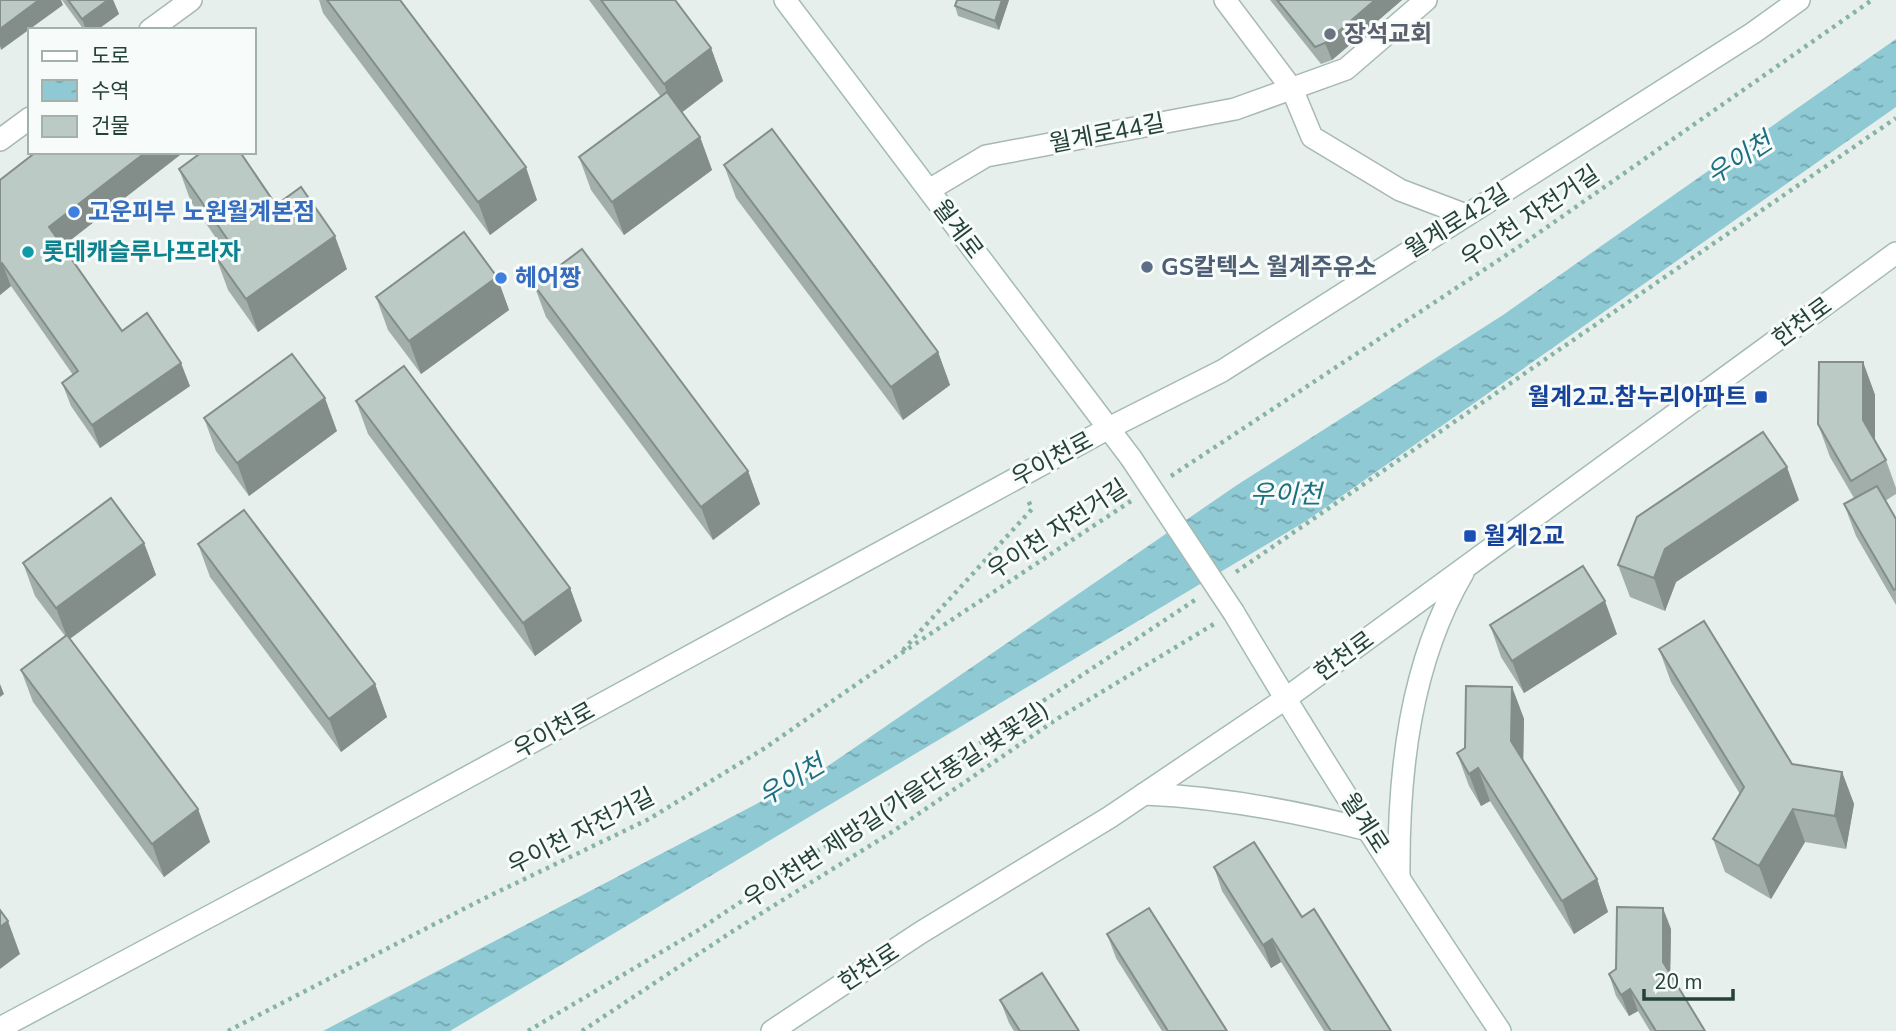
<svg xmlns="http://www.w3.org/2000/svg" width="1896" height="1031" font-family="'Nunito Sans','Noto Sans KR',sans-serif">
<defs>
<pattern id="water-ripples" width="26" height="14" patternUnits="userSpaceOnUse" patternTransform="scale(1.75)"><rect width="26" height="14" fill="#8ec9d4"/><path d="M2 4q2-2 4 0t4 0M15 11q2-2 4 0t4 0" fill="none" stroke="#74a5ad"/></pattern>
</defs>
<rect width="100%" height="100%" fill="#e6efeb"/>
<polygon fill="url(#water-ripples)" points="1896,39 1896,107 1306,521 450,1031 323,1031 825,768 1237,485 1503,315"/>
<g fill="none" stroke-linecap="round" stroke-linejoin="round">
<defs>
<g id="street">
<polyline points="1225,0 1292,89 1312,137 1400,190 1466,215"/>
<polyline points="150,30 191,0"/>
<polyline points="0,140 30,118"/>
<polyline points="929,190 986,156 1235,109 1346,69 1426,0"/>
</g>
<g id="secondary">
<polyline points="785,0 1131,458"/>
<path d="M 1234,613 C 1318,755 1408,894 1500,1031"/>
<path d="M 1144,794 C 1220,797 1295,811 1368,830"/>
<path d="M 1399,876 C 1398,773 1410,663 1463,573"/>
<polyline points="0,1028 317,859 1107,429 1222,371 1753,33 1799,0"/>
<polyline points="772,1031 920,933 1110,817 1285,699 1896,253"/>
</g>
</defs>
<use href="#street" stroke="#a8b8b2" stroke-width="24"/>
<use href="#secondary" stroke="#a4bbb3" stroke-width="24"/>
<g stroke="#86b3a5" stroke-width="4.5" stroke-dasharray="3.5 5" stroke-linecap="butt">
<polyline points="1171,476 1520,246 1872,0"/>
<polyline points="1236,572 1896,118"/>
<polyline points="903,650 1032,509 1028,500"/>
<polyline points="228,1031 481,900 649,819 765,748 897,656 1131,501"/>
<polyline points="528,1031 697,931 1198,598"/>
<polyline points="582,1031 733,931 892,832 1057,719 1214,624"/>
</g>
<use href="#street" stroke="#fff" stroke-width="21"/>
<use href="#secondary" stroke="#fff" stroke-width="21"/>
<defs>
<polyline id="secondary-bridge" points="1131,458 1234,613"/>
</defs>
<use href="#secondary-bridge" stroke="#a4bbb3" stroke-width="24" stroke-linecap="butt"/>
<use href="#secondary-bridge" stroke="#fff" stroke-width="21"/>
</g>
<g fill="#a1aea9">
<polygon points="62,0 113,0 119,14 97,30 84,30"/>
<polygon points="319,0 400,0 537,200 490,235 323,13"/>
<polygon points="589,0 675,0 711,48 723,81 681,112 700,137 712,170 624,235 591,190 579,157 661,97"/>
<polygon points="1009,0 999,30 958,16 955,6"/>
<polygon points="1270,0 1402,0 1332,60 1321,64"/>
<polygon points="724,165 938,352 950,385 903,420 736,198"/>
<polygon points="179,169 276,205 347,269 258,332 228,290 216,257 225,251 191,202"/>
<polygon points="0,180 63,246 122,331 190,386 100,448 71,406 62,383 73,375 11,286 0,295"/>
<polygon points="497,277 509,310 421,374 388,330 376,297"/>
<polygon points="534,285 748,471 760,504 713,540 546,317"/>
<polygon points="1863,362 1875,395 1875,441 1886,460 1896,488 1896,494 1885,501 1896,519 1896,605 1856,536 1844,504 1854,498 1830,457 1818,424"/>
<polygon points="356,401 570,588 582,621 535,656 368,434"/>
<polygon points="204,418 337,431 249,496 216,451"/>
<polygon points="1799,500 1676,582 1665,611 1630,597 1618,565"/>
<polygon points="144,543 156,575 70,639 198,809 210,842 164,877 33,702 21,670 65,636 35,596 23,563"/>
<polygon points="198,544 375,684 387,717 341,752 210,577"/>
<polygon points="1490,625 1617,634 1524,693 1501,657"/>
<polygon points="1659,649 1792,764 1842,772 1854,804 1846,849 1805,842 1771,899 1725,872 1713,839 1740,794 1671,682"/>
<polygon points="1512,687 1524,719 1523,761 1597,879 1608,912 1574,934 1490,801 1481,806 1469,786 1457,753 1465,748"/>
<polygon points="1214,867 1302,917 1391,1031 1324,1031 1281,962 1271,968 1222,891"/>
<polygon points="1671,929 1670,975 1705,1031 1650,1031 1638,1011 1629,1016 1616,996 1609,974"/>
<polygon points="1107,934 1227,1031 1162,1031 1116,958"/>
<polygon points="1000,1000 1079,1031 1014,1031 1009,1023"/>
</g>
<g fill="#838d89">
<polygon points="39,0 61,0 63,5 1,50 0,46 0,29"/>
<polygon points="108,0 113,0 119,14 97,30 86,30 82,19"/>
<polygon points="1002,0 1009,0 999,30 995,21"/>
<polygon points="1375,0 1402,0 1332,60 1325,43"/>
<polygon points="711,48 723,81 676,117 664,84"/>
<polygon points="700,137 712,170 624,235 612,202"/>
<polygon points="146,152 184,152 58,250 49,227"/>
<polygon points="526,167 537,200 490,235 478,202"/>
<polygon points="335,236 347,269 258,332 246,299"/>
<polygon points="2,263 11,286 0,295 0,265"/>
<polygon points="497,277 509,310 421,374 409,341"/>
<polygon points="938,352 950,385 903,420 891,387"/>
<polygon points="1863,362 1875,395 1875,453 1863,420"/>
<polygon points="181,363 190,386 100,448 92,425"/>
<polygon points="325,398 337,431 249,496 237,463"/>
<polygon points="1787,467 1799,500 1676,582 1665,611 1654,578 1665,549"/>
<polygon points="748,471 760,504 713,540 701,507"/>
<polygon points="144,543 156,575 68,640 56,608"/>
<polygon points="570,588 582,621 535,656 523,623"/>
<polygon points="1605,601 1617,634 1524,693 1512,661"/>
<polygon points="0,684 4,694 0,697"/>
<polygon points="375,684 387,717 341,752 329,719"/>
<polygon points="1512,687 1524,719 1523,774 1511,741"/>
<polygon points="1478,768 1490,801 1481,806 1469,774"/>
<polygon points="1842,772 1854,804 1846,849 1835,816"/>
<polygon points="198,809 210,842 164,877 152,844"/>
<polygon points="1793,809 1805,842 1771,899 1759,866"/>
<polygon points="1597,879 1608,912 1574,934 1562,901"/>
<polygon points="1663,908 1671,929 1670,983 1663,962"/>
<polygon points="8,921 20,954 0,969 0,927"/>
<polygon points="1272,939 1281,962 1271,968 1263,945"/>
<polygon points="1630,989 1638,1011 1629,1016 1621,995"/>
</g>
<g fill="#bbcac4" stroke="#838d89" stroke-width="2">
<polygon points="0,0 39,0 0,29"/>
<polygon points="68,0 108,0 82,19"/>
<polygon points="327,0 400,0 526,167 478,202"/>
<polygon points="601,0 675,0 711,48 664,84"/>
<polygon points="957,0 1002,0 995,21 955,6"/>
<polygon points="1277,0 1375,0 1325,43 1315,47"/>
<polygon points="667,92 700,137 612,202 579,157"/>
<polygon points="772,129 938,352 891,387 724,165"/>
<polygon points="36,152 146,152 49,227 122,331 147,313 181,363 92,425 62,383 78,371 2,263 0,265 0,180"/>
<polygon points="202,152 240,152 276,205 301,187 335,236 246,299 216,257 232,246 179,169"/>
<polygon points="464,232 497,277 409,341 376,297"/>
<polygon points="582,249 748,471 701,507 534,285"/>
<polygon points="292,354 325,398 237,463 204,418"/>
<polygon points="1819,362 1863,362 1863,420 1886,460 1851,481 1818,424"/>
<polygon points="404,366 570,588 523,623 356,401"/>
<polygon points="1763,432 1787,467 1665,549 1654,578 1618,565 1637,517"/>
<polygon points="1877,486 1896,519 1896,589 1894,590 1844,504"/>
<polygon points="111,498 144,543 56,608 23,563"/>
<polygon points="244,510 375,684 329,719 198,544"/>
<polygon points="1583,566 1605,601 1512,661 1490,625"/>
<polygon points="1704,621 1792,764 1842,772 1835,816 1793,809 1759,866 1713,839 1744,787 1659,649"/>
<polygon points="67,635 198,809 152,844 21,670"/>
<polygon points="1466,686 1512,687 1511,741 1597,879 1562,901 1478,768 1469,774 1457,753 1465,748"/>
<polygon points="1254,842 1302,917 1314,909 1391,1031 1331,1031 1272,939 1263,945 1214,867"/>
<polygon points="1617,907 1663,908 1663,962 1705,1031 1656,1031 1630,989 1621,995 1609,974 1616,969"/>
<polygon points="1149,908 1227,1031 1168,1031 1107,934"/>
<polygon points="0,910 8,921 0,927"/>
<polygon points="1042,973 1079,1031 1020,1031 1000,1000"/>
</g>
<circle fill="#6b7280" stroke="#f7fbf9" stroke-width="2.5" cx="1330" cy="34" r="7"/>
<g fill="#3f7fe0" stroke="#f7fbf9" stroke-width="2.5">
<circle cx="74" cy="212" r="7"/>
<circle cx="501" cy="278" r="7"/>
</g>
<circle fill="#0f9aa8" stroke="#f7fbf9" stroke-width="2.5" cx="28" cy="252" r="7"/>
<circle fill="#5c6f8a" stroke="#f7fbf9" stroke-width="2.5" cx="1147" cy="267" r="7"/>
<g fill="#1a4fb4" stroke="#f7fbf9" stroke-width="2.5">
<rect x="1754" y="390" width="14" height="14" rx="3.5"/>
<rect x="1463" y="529" width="14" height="14" rx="3.5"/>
</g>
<g text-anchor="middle" stroke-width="6" stroke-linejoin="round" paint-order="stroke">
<g font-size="24" font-weight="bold" fill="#5b616d" stroke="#f7fbf9" text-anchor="start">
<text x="1344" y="42">장석교회</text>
</g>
<g font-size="24" fill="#24423a" stroke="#f7fbf9">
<text transform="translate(1107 133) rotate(-11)" y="8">월계로44길</text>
<text transform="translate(1530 216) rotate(-34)" y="8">우이천 자전거길</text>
<text transform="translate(1457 221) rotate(-32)" y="8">월계로42길</text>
<text transform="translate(958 229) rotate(53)" y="8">월계로</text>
<text transform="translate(1802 322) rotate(-36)" y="8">한천로</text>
<text transform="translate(1052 459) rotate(-28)" y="8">우이천로</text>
<text transform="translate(1057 529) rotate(-33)" y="8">우이천 자전거길</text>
<text transform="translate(1344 656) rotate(-36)" y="8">한천로</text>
<text transform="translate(554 730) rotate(-29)" y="8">우이천로</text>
<text transform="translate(896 804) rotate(-33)" y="8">우이천변 제방길(가을단풍길,벚꽃길)</text>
<text transform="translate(1365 823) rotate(57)" y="8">월계로</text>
<text transform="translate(581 831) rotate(-27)" y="8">우이천 자전거길</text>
<text transform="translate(869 967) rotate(-33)" y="8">한천로</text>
</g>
<g font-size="24" font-weight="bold" fill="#366cbe" stroke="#f7fbf9" text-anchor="start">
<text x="88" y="220">고운피부 노원월계본점</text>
<text x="515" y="286">헤어짱</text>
</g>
<g font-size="24" font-weight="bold" fill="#0d838f" stroke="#f7fbf9" text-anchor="start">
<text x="42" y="260">롯데캐슬루나프라자</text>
</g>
<g font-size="24" font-weight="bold" fill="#4e5e75" stroke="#f7fbf9" text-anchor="start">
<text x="1161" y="275">GS칼텍스 월계주유소</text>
</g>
<g font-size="24" font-weight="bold" fill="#164399" stroke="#f7fbf9" text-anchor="end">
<text x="1747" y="405">월계2교.참누리아파트</text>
<text x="1484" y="544" text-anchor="start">월계2교</text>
</g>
<g font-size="26" font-style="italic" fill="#1c6f80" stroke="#f7fbf9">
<text transform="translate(1739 158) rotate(-33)" y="9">우이천</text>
<text x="1286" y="503">우이천</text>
<text transform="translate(791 780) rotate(-31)" y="9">우이천</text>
</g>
</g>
<rect x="28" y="28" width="228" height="126" fill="#f7fbf9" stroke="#a3b1ad" stroke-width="2"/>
<rect x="42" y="51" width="35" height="10" fill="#ffffff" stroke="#a3b1ad" stroke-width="2"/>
<text x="91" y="63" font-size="21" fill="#24423a">도로</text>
<rect x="42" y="80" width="35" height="21" fill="url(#water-ripples)" stroke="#a3b1ad" stroke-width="2"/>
<text x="91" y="98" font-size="21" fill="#24423a">수역</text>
<rect x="42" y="116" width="35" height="21" fill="#bbcac4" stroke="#a3b1ad" stroke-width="2"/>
<text x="91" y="133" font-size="21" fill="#24423a">건물</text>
<path d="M1644 989v10h89v-10" fill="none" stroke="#24423a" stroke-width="3.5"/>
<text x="1654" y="989" font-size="21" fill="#24423a" stroke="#f7fbf9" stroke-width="5" paint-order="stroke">20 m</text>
</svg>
